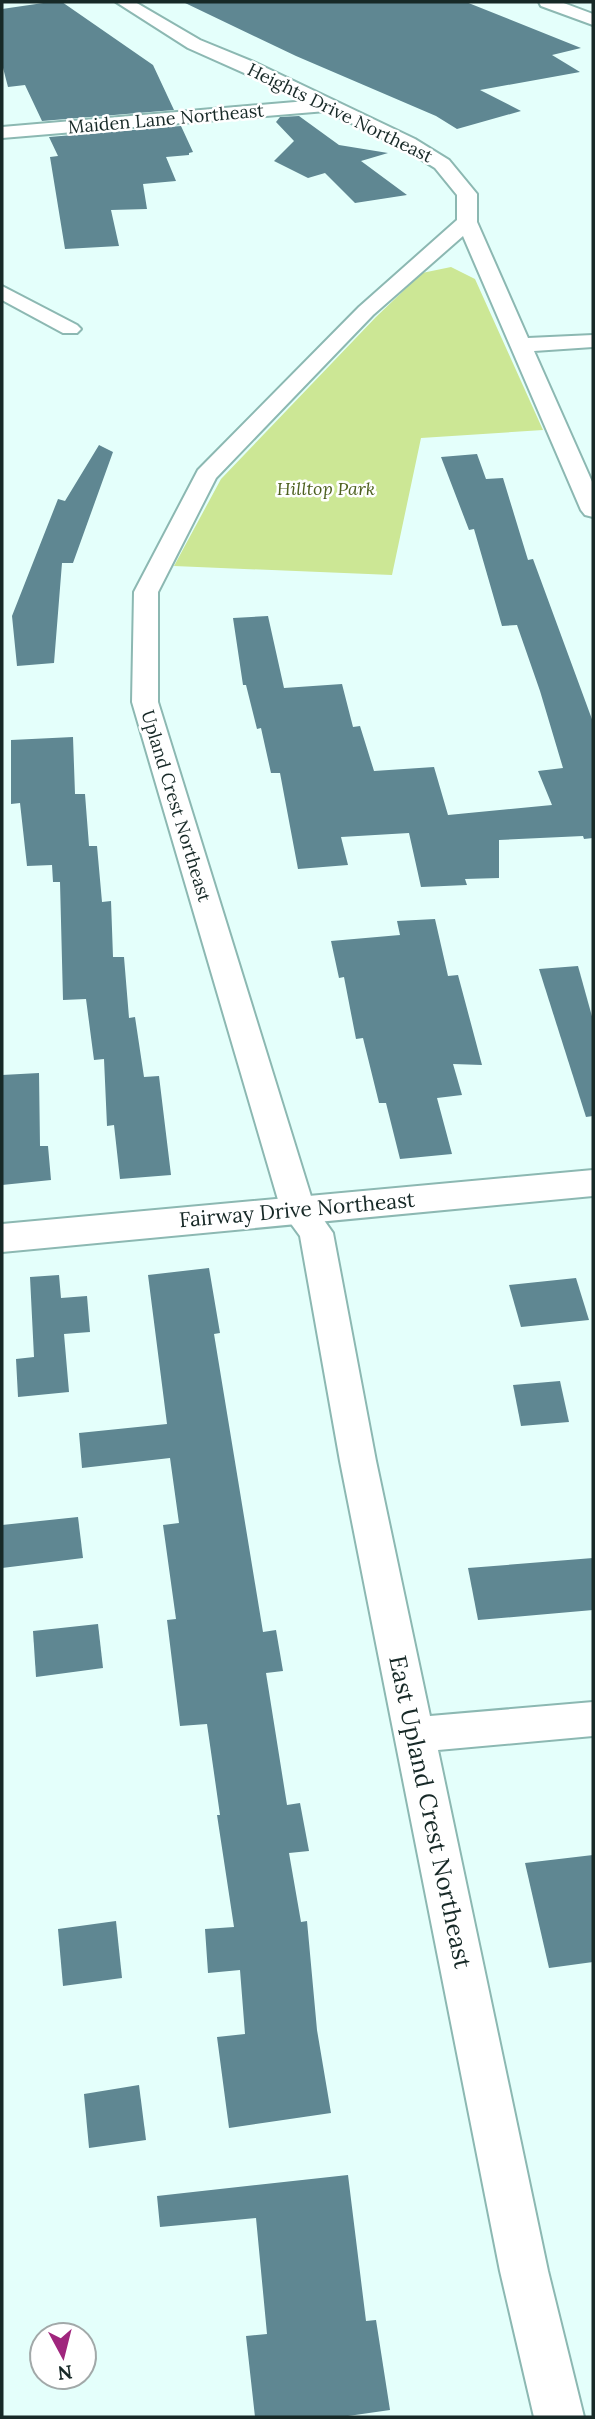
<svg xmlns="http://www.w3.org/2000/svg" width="595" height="2419" font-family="Lora,serif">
<rect width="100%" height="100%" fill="#e4fffb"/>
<polygon fill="#cce795" points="451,267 475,279 543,430 421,438 392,575 174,566 221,479 376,317 422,273"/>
<g fill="#5f8792">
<polygon points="50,2 62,2 153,65 174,110 42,121 25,85 8,87 2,64 2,9"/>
<polygon points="183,2 466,2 581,48 552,55 580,72 480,90 521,111 457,129 436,116 296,56"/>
<polygon points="299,116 339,145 388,153 361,161 407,195 355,203 325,173 308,178 274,161 294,141 276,122 280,117"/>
<polygon points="181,126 193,152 189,153 189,155 166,157 176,181 143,184 147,209 111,210 119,246 65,249 50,157 58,156 49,137"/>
<polygon points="99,445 113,452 73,563 62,563 54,663 17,666 12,616 58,499 65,501"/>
<polygon points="477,454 486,479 503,478 528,560 533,559 593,722 593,838 584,839 583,836 499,840 499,878 465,879 467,885 421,887 409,833 341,837 348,865 298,869 280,773 271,773 261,728 257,729 246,685 243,685 233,618 268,616 284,688 342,684 353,727 360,726 374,771 434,767 448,815 552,805 538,771 563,768 540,691 517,625 502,626 474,529 469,530 441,457"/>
<polygon points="73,737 75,794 85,794 89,846 97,846 102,902 111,901 113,957 124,957 129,1018 135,1017 144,1077 159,1076 171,1175 120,1179 114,1125 107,1126 104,1059 94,1060 86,999 63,1000 60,882 53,882 52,865 27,866 20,803 11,804 11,740"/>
<polygon points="435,919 448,976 458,975 482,1065 453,1064 462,1095 437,1098 452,1154 400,1159 386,1103 379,1103 363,1038 356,1039 344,977 339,978 331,941 400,935 397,921"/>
<polygon points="578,966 593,1020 593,1116 586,1117 539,969"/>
<polygon points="39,1073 40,1146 48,1146 51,1180 2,1185 2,1075"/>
<polygon points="209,1268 220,1333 214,1334 263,1632 276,1630 283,1671 266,1673 287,1805 300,1803 309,1851 289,1853 301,1922 307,1921 317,2030 331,2113 229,2128 217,2037 245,2034 240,1970 208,1973 205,1929 234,1927 217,1815 220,1815 207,1724 180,1726 167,1620 176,1619 163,1525 179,1523 170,1458 82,1468 79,1433 167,1424 148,1275"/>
<polygon points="59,1275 61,1298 87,1296 90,1332 64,1334 69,1392 18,1397 16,1359 34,1357 30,1277"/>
<polygon points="576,1278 589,1320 521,1327 509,1285"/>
<polygon points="560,1381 569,1422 521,1426 513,1385"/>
<polygon points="78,1517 83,1558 2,1568 2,1525"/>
<polygon points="593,1558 593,1610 478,1620 468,1568"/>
<polygon points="98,1624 103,1668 36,1677 33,1631"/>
<polygon points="593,1855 593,1962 549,1968 525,1863"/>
<polygon points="116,1921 122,1978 63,1986 58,1929"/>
<polygon points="139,2085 146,2140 89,2148 84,2094"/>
<polygon points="348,2175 366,2321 376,2320 390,2410 341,2417 255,2417 246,2336 267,2334 256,2218 160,2227 157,2196"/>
</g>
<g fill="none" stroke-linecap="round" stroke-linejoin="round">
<defs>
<g id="minor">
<polygon points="116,2 135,2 200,40 256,63 415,139 449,160 477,194 477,222 528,338 593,335 593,347 534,351 593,484 593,517 585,515 581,510 463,236 373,315 216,478 158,592 158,702 314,1206 333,1233 376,1461 430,1716 593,1702 593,1736 438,1750 548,2271 584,2417 534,2417 500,2271 340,1461 300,1236 281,1210 132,702 134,592 198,470 359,307 457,220 457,195 435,168 401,147 326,111 2,138 2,127 307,101 188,48"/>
<polygon points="539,2 561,2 593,14 593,25 541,6"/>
<polygon points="2,286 77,325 81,329 77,333 63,333 2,300"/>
</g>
<polygon id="tertiary" points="593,1170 593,1196 2,1252 2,1224"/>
</defs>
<use href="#minor" stroke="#8cb8b2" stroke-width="4"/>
<use href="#tertiary" stroke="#8cb8b2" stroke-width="4"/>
<use href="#minor" fill="#fff" fill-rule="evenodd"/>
<use href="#tertiary" fill="#fff" fill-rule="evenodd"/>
</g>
<g text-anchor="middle" stroke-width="5" stroke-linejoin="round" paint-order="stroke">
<g font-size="18" fill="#172927" stroke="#fff">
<text transform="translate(340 113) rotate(26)" y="6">Heights Drive Northeast</text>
<text transform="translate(166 119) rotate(-5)" y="6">Maiden Lane Northeast</text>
<text transform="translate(176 806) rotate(73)" y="6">Upland Crest Northeast</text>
</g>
<g font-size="18" font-style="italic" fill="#4d601f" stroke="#fff">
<text x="326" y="495">Hilltop Park</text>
</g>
<g font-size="21" fill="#172927" stroke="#fff">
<text transform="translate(297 1210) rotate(-5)" y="7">Fairway Drive Northeast</text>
</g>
<g font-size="24" fill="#172927" stroke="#fff">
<text transform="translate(430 1812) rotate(78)" y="8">East Upland Crest Northeast</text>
</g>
</g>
<rect width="595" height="2419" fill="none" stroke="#172927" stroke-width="7"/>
<g transform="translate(63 2356) rotate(173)"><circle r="33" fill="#ffffff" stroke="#a2a9a9" stroke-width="2"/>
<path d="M0-5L12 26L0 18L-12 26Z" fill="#a0267d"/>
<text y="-10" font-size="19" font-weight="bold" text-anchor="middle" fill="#172927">N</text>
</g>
</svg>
